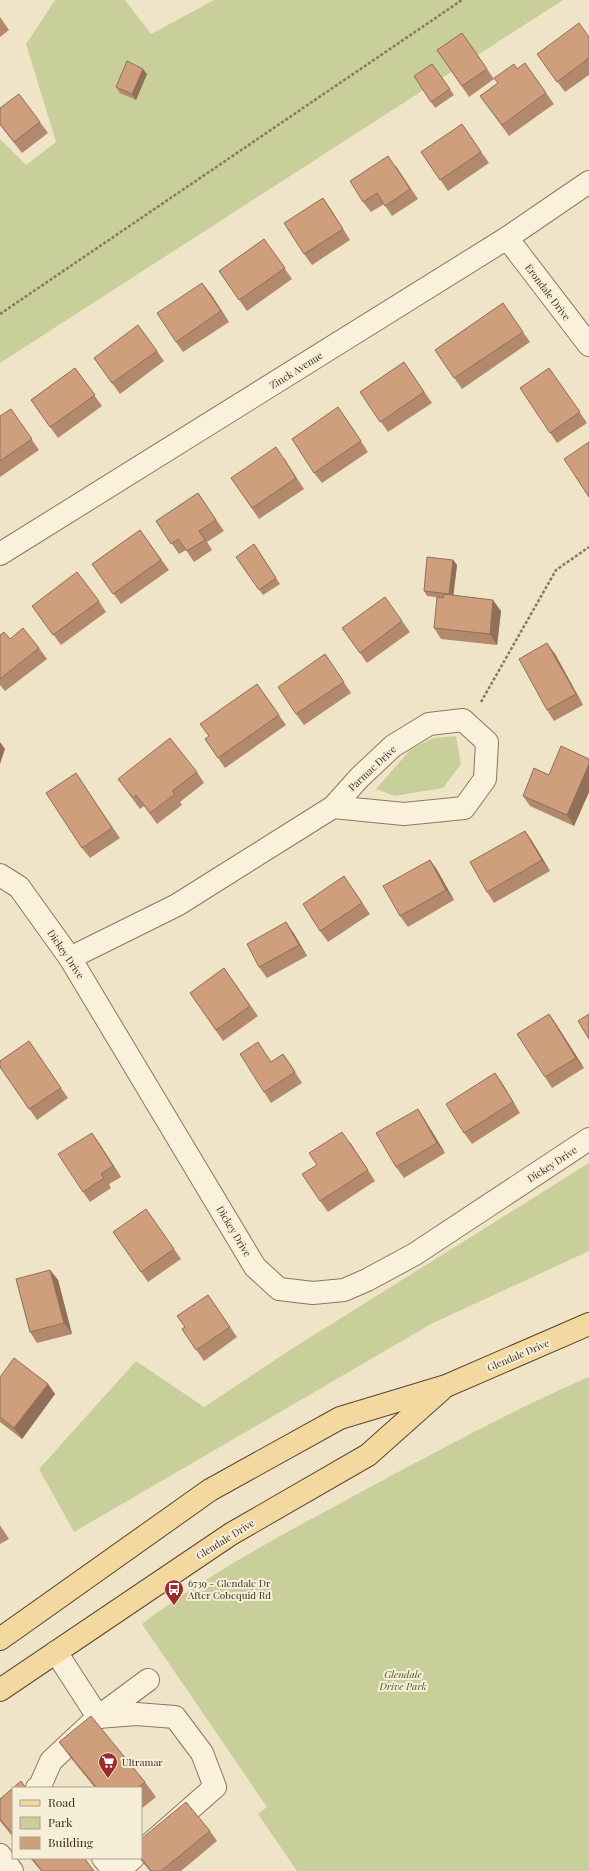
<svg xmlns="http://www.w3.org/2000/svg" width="589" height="1871" font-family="'Playfair Display',serif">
<rect width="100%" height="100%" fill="#f0e4c8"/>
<g fill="#c9cf9b">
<polygon points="55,0 125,0 151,34 214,0 563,0 0,363 0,139 26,165 56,142 26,44"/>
<polygon points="456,736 461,764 443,788 394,796 376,789 411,749 433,738"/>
<polygon points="589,1163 589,1251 431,1324 74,1532 39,1469 136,1361 204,1407 290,1350"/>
<path d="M 589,1377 L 589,1871 L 297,1871 L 258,1814 L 267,1807 L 142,1624 C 210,1573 285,1533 359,1493 C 435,1452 510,1411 589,1377 Z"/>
</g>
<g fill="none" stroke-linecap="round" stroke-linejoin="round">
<defs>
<g id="minor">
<polyline points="507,238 589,345"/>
<polyline points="0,554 507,238 589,182"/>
<polyline points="0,875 19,887 70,958 255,1267 279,1289 313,1293 344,1290 367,1280 415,1254 589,1139"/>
<polyline points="70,958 177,905 333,807 360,777 393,746 429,724 463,720 487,742 485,779 464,808 404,814 333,807"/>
<polyline points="56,1652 98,1717 136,1714 175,1717 202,1753 215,1787 141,1852"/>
<polyline points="37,1788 40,1786 51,1761 98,1717 148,1680"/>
<polyline points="0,1855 12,1871"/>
<polyline points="103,1858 114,1871"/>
<polyline points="118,1871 133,1858"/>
</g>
<g id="major">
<polyline points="0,1639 210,1490 340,1418 446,1386 589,1324"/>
<polyline points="0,1690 231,1534 368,1455 441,1390"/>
</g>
</defs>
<use href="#minor" stroke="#8d765c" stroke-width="24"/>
<use href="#major" stroke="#5b4430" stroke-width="24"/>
<g stroke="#8d765c" stroke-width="2.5" stroke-dasharray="3 2" stroke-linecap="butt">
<polyline points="0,314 462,0"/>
<polyline points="481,702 556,570 589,547"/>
</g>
<use href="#minor" stroke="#faf1dc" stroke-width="22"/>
<use href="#major" stroke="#f3d9a0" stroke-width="22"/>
</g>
<g fill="#b2896c">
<polygon points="0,17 9,30 0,37"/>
<polygon points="462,33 494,79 469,97 437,50"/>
<polygon points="589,37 589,75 565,92 537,54"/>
<polygon points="525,63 554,104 509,136 480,96"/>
<polygon points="432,64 454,95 435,108 414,76"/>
<polygon points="147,74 136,100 120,93 116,87"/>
<polygon points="0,108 40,122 48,133 22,153 0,125"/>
<polygon points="462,124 489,163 448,191 421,152"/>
<polygon points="396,166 418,199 392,216 384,204 371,212 363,202"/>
<polygon points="330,208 350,240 312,265 304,254"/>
<polygon points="264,239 292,279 247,311 219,271"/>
<polygon points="210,293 229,322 183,352 176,342"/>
<polygon points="503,303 530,342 462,389 435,350"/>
<polygon points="157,351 164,361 120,394 94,358"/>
<polygon points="404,362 432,403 388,432 360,392"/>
<polygon points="75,368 102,406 58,438 31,400"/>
<polygon points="549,368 587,423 557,443 520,388"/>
<polygon points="11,409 39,450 0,477 0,416"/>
<polygon points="346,418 368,452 322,483 314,473"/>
<polygon points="284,458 304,489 259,519 231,478"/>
<polygon points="198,493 224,531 207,542 212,550 194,562 186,550 179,554 156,521"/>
<polygon points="140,530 169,570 121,604 92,564"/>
<polygon points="254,544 280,584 263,595 236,557"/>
<polygon points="453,560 457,565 453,595 501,611 497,645 441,639 434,628 443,598 427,596 424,591"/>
<polygon points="99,601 106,612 61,645 32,606"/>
<polygon points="402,621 410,632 367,663 342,628"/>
<polygon points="0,635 10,639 39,648 47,659 5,691 0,685"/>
<polygon points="325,654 351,693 304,725 296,714"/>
<polygon points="555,654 583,705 554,721 547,710"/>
<polygon points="257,684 286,725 225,768 205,739 209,736"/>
<polygon points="589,759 589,792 574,826 530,806 523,796 549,775"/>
<polygon points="197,772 204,783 180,802 182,805 157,824 144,806 140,809 118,779"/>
<polygon points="83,784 120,838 90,858 82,848"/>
<polygon points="525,831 532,841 550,871 494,903 487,892"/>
<polygon points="430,860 437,870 454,900 408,927 400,916"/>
<polygon points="344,876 370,914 328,942 320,931"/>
<polygon points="293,932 307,956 267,978 259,967"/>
<polygon points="224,968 258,1016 223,1041 190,993"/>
<polygon points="549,1014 556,1024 584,1068 552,1088 545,1077"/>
<polygon points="29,1041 68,1098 37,1120 0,1067"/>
<polygon points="265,1053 271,1062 283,1054 302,1083 271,1103 264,1092"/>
<polygon points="495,1073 502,1083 520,1113 472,1144 464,1133"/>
<polygon points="418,1109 425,1120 445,1153 404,1178 396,1167"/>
<polygon points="350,1142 375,1181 328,1212 320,1201"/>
<polygon points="99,1143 121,1177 109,1184 111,1188 90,1202 83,1192"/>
<polygon points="146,1209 181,1259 148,1282 113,1232"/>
<polygon points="50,1270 58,1280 72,1334 37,1343 30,1332"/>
<polygon points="208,1295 237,1337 204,1361 182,1329 185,1327"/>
<polygon points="0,1377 48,1384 55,1394 22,1439 0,1422"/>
<polygon points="0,1525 9,1539 0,1544"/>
<polygon points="59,1742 145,1782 156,1797 141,1809 141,1788 95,1788 70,1757"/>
<polygon points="13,1788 13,1837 0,1821 0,1799"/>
<polygon points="210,1831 217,1841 181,1871 150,1871 139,1858 141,1858"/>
<polygon points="30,1858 84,1858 94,1871 41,1871"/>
</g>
<g fill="#916f58">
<polygon points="143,69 147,74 136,100 132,94"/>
<polygon points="323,198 330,208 350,240 343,229"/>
<polygon points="202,283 210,293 229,322 221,311"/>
<polygon points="453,560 457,565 453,599 449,594"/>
<polygon points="493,600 501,611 497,645 490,634"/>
<polygon points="547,643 555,654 583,705 576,694"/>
<polygon points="0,742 5,749 0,764"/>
<polygon points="589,764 589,792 574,826 567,815"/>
<polygon points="525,831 532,841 550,871 542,860"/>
<polygon points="430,860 437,870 454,900 446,890"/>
<polygon points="286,922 293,932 307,956 299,945"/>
<polygon points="549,1014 556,1024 584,1068 576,1058"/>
<polygon points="283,1054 291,1065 302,1083 295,1072"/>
<polygon points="495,1073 502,1083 520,1113 513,1102"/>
<polygon points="418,1109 425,1120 445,1153 437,1143"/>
<polygon points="92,1133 99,1143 121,1177 113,1166"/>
<polygon points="50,1270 58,1280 72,1334 64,1323"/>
<polygon points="48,1384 55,1394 22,1439 14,1428"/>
</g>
<g fill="#cf9f7d" stroke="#916f58">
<polygon points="579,23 589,37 589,58 557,82 537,54"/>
<polygon points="462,33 487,69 462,86 437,50"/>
<polygon points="127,61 143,69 132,94 116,87"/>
<polygon points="525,63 546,93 502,125 480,96 498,83 494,78 514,64 517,69"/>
<polygon points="432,64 450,89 431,102 414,76"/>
<polygon points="19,94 40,122 14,142 0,124 0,108"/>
<polygon points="462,124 481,152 440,180 421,152"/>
<polygon points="388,156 410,189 385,206 377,193 363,202 350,181"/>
<polygon points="323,198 343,229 304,254 284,223"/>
<polygon points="264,239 285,268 239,300 219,271"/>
<polygon points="202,283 221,311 176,342 157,313"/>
<polygon points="503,303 523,332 454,378 435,350"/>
<polygon points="138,325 157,351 112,383 94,358"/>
<polygon points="404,362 424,392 380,422 360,392"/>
<polygon points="75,368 95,395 50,427 31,400"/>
<polygon points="549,368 580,412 550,433 520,388"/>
<polygon points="338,407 361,441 314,473 292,439"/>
<polygon points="11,409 32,439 0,461 0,416"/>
<polygon points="589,442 589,497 564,459"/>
<polygon points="276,447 296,478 252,508 231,478"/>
<polygon points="198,493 216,520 199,531 205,540 187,551 178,539 171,544 156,521"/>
<polygon points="140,530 161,560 113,594 92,564"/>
<polygon points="254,544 276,578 259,590 236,557"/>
<polygon points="427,557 453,560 449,594 424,591"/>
<polygon points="77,572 99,601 53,635 32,606"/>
<polygon points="444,594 493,600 490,634 434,628 437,597 443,598"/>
<polygon points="385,597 402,621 360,653 342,628"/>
<polygon points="23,628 39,648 0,679 0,635 4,632 10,639"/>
<polygon points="547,643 576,694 547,710 519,659"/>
<polygon points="325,654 344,682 296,714 278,687"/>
<polygon points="257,684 279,715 218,758 205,739 209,736 200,724"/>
<polygon points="170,738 197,772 172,791 175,794 150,813 136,795 133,798 118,779"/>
<polygon points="561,746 589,759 589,764 567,815 523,796 534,768 549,775"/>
<polygon points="76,773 112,828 82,848 46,793"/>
<polygon points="525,831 542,860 487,892 470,862"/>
<polygon points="430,860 446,890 400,916 383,886"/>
<polygon points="344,876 362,903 320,931 303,904"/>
<polygon points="286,922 299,945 259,967 247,944"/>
<polygon points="224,968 250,1006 216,1030 190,993"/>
<polygon points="549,1014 576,1058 545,1077 517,1034"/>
<polygon points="589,1014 589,1039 578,1021"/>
<polygon points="29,1041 61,1088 29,1109 0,1067 0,1061"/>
<polygon points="258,1042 271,1062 283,1054 295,1072 264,1092 240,1054"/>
<polygon points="495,1073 513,1102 464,1133 446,1104"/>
<polygon points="418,1109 437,1143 396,1167 376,1133"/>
<polygon points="342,1132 368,1170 320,1201 302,1174 317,1165 309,1153"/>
<polygon points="92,1133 113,1166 101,1174 104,1178 83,1192 58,1154"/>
<polygon points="146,1209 174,1249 141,1272 113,1232"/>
<polygon points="50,1270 64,1323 30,1332 16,1279"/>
<polygon points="208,1295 230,1327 196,1350 182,1329 185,1327 177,1316"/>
<polygon points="14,1358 48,1384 14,1428 0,1417 0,1377"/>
<polygon points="91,1716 145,1782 138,1788 97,1788 59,1742"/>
<polygon points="21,1781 26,1788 13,1788"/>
<polygon points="13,1788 13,1835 0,1819 0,1799"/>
<polygon points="186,1802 210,1831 161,1871 151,1871 141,1858 141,1839"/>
<polygon points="32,1858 84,1858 94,1871 42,1871"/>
</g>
<defs>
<symbol id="bus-pin" viewBox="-11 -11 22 30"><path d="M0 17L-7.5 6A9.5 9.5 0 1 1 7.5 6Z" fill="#9e2a2b" stroke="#f7eed8"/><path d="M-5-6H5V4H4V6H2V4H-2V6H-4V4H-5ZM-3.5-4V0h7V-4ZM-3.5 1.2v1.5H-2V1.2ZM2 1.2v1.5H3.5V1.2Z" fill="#fff"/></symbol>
<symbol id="supermarket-pin" viewBox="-11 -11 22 30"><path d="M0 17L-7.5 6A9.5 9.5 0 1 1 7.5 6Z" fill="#9e2a2b" stroke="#f7eed8"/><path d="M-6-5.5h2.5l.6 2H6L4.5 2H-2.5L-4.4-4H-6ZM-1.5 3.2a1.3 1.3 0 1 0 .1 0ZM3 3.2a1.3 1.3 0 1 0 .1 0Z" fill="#fff"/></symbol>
</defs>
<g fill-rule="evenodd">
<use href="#bus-pin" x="163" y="1578" width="22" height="30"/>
<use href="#supermarket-pin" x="97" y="1751" width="22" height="30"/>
</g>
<g text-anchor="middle" stroke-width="4" stroke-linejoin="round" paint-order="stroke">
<g font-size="10" fill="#3d2e20" stroke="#f7eed8">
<text transform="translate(548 292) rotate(53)" y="4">Erondale Drive</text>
<text transform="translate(296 370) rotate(-32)" y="4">Zinck Avenue</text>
<text transform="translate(372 768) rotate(-43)" y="4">Parmac Drive</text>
<text transform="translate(66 954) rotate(56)" y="4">Dickey Drive</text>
<text transform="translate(552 1164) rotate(-33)" y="4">Dickey Drive</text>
<text transform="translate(234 1231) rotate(59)" y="4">Dickey Drive</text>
<text transform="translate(518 1355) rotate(-23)" y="4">Glendale Drive</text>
<text transform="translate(225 1539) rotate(-32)" y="4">Glendale Drive</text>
</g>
<g font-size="10" fill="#3d2e20" stroke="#f7eed8" text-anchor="start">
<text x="188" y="1587">6739 - Glendale Dr<tspan x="188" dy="12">After Cobequid Rd</tspan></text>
<text x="122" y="1766">Ultramar</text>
</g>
<g font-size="10" font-style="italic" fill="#4d5a26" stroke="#f7eed8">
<text x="403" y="1678">Glendale<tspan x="403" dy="12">Drive Park</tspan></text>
</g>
</g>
<rect x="12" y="1787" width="130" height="72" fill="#f7eed8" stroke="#ada18e"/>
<rect x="20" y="1800" width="20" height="6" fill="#f3d9a0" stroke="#ada18e"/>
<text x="48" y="1807" font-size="12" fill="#3d2e20">Road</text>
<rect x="20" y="1817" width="20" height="12" fill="#c9cf9b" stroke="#ada18e"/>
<text x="48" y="1827" font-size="12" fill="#3d2e20">Park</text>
<rect x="20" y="1837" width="20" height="12" fill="#cf9f7d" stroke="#ada18e"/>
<text x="48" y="1847" font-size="12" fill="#3d2e20">Building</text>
</svg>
